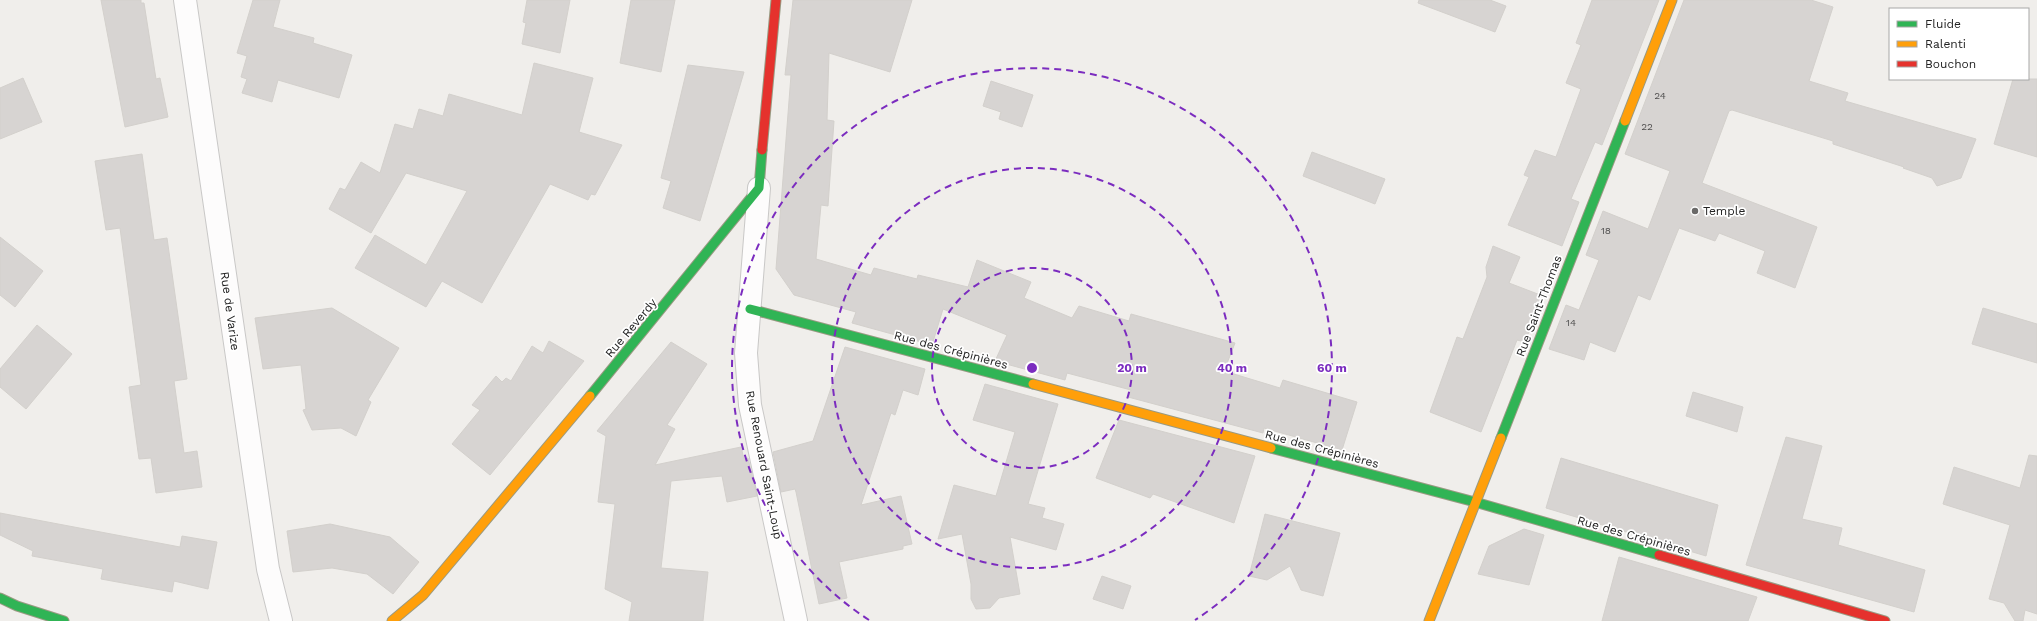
<svg xmlns="http://www.w3.org/2000/svg" width="2037" height="621" font-family="'Work Sans',sans-serif">
<rect width="100%" height="100%" fill="#f0eeeb"/>
<g fill="#d7d4d2" stroke="#d3d0cc">
<polygon points="101,0 141,0 141,3 144,3 156,79 160,78 168,117 125,127"/>
<polygon points="253,0 280,0 273,27 314,38 313,43 352,55 339,98 278,80 272,102 242,93 247,79 241,77 247,56 237,53"/>
<polygon points="527,0 570,0 560,53 522,44 526,23 523,22"/>
<polygon points="631,0 675,0 661,72 620,63"/>
<polygon points="793,0 912,0 890,72 829,53 827,120 834,121 828,206 821,205 816,259 871,275 874,268 917,279 918,275 968,287 977,260 1031,282 1024,298 1072,318 1079,306 1129,321 1131,314 1235,343 1224,371 1280,388 1283,380 1357,402 1342,450 1264,428 1263,433 1128,397 1131,390 1067,373 1065,380 995,361 1007,335 943,309 932,345 852,323 856,312 794,295 776,269 791,75 785,75"/>
<polygon points="1419,0 1490,0 1506,6 1495,32 1418,3"/>
<polygon points="1592,0 1659,0 1602,145 1595,142 1571,199 1579,202 1562,246 1508,225 1529,177 1524,175 1535,150 1556,157 1581,89 1566,83 1581,45 1576,43"/>
<polygon points="1684,0 1811,0 1833,7 1809,81 1848,93 1845,101 1976,139 1961,178 1937,186 1932,178 1903,168 1904,167 1833,144 1833,141 1732,110 1729,111 1702,183 1817,227 1795,288 1757,273 1765,251 1719,233 1715,241 1679,228 1650,300 1638,295 1615,352 1590,342 1584,360 1549,349 1566,305 1579,310 1599,260 1586,255 1603,211 1648,229 1670,171 1625,154"/>
<polygon points="534,63 593,78 579,132 622,145 595,195 591,194 588,200 550,184 482,303 442,281 426,307 355,268 375,235 426,265 467,191 406,173 371,233 329,209 340,188 345,190 361,162 380,173 395,124 413,129 419,109 443,116 449,94 522,115"/>
<polygon points="688,65 744,72 700,221 663,208 671,181 661,178"/>
<polygon points="23,78 42,122 0,139 0,88"/>
<polygon points="2013,79 2037,79 2037,157 1994,144"/>
<polygon points="991,81 1033,95 1022,127 999,119 1001,112 983,106"/>
<polygon points="1312,152 1385,179 1375,204 1303,176"/>
<polygon points="142,154 154,240 167,238 187,379 174,381 184,453 197,451 202,487 156,493 151,458 139,459 129,387 141,385 120,228 106,230 95,161"/>
<polygon points="0,237 43,271 15,307 0,295"/>
<polygon points="1493,246 1520,257 1509,283 1543,296 1525,342 1517,340 1481,432 1430,412 1457,337 1463,339 1487,277 1486,267"/>
<polygon points="332,308 399,348 368,400 371,402 356,436 341,428 312,430 303,410 306,409 301,365 263,369 255,318"/>
<polygon points="1983,308 2037,324 2037,363 1972,344"/>
<polygon points="37,325 72,354 26,409 0,387 0,369"/>
<polygon points="549,341 584,361 490,475 452,444 480,410 472,405 496,376 502,382 506,378 511,381 532,346 543,353"/>
<polygon points="671,342 707,364 667,425 675,429 655,465 741,447 744,459 748,458 757,496 727,502 722,476 671,481 661,568 708,572 703,621 629,621 632,602 605,589 615,504 598,502 606,436 597,431"/>
<polygon points="845,347 925,369 918,395 903,390 895,415 891,413 861,505 901,496 912,544 903,546 903,549 839,562 847,598 819,604 796,492 795,489 781,492 773,452 813,441"/>
<polygon points="985,384 1058,404 1028,504 1045,508 1042,518 1064,524 1056,550 1010,537 1020,594 999,598 990,608 976,609 971,599 971,584 962,534 938,539 954,485 996,496 1015,432 973,420"/>
<polygon points="1693,392 1743,407 1737,432 1686,416"/>
<polygon points="1119,420 1255,456 1234,523 1153,494 1150,498 1096,478"/>
<polygon points="1786,437 1822,446 1802,519 1842,528 1838,545 1925,570 1914,612 1746,565"/>
<polygon points="2029,455 2037,456 2037,614 2025,610 2023,621 2015,621 2004,603 1989,599 2010,525 1943,504 1954,467 2020,488"/>
<polygon points="1561,458 1718,505 1706,556 1546,508"/>
<polygon points="0,513 180,547 182,536 217,542 208,589 174,581 172,592 101,579 103,569 32,556 33,551 0,535"/>
<polygon points="1265,514 1340,533 1323,596 1301,590 1290,566 1267,580 1249,576"/>
<polygon points="330,524 390,537 419,562 393,594 367,574 332,568 293,572 287,531"/>
<polygon points="1524,529 1544,535 1529,585 1478,574 1489,546"/>
<polygon points="1619,557 1757,597 1748,621 1602,621"/>
<polygon points="1102,576 1131,586 1123,609 1093,599"/>
</g>
<g fill="none" stroke-linecap="round" stroke-linejoin="round">
<defs>
<g id="street">
<polyline points="185,0 268,569 281,621"/>
<polyline points="759,188 746,353 750,405 796,621"/>
</g>
<g id="fast">
<polyline points="750,309 1033,384"/>
<polyline points="590,396 759,188 762,150"/>
<polyline points="1501,438 1625,121"/>
<polyline points="1271,448 1475,502 1659,555"/>
<polyline points="0,598 17,606 64,621"/>
</g>
<g id="slow">
<polyline points="1625,121 1672,0"/>
<polyline points="1033,384 1271,448"/>
<polyline points="392,621 423,595 590,396"/>
<polyline points="1429,621 1501,438"/>
</g>
<g id="jam">
<polyline points="762,150 776,0"/>
<polyline points="1659,555 1885,621"/>
</g>
</defs>
<use href="#street" stroke="#c9c8c7" stroke-width="24"/>
<use href="#fast" stroke="#999a82" stroke-width="11"/>
<use href="#slow" stroke="#999a82" stroke-width="11"/>
<use href="#jam" stroke="#999a82" stroke-width="11"/>
<use href="#street" stroke="#fdfcfc" stroke-width="22"/>
<use href="#fast" stroke="#30b455" stroke-width="9"/>
<use href="#slow" stroke="#ff9f0a" stroke-width="9"/>
<use href="#jam" stroke="#e5322d" stroke-width="9"/>
</g>
<g fill="none" stroke="#7b2cbf" stroke-width="2" stroke-dasharray="7 5">
<circle cx="1032" cy="368" r="100"/>
<circle cx="1032" cy="368" r="200"/>
<path d="M869 620A300 300 0 1 1 1195 620"/>
</g>
<circle fill="#6a6968" stroke="#fff" stroke-width="1.5" cx="1695" cy="211" r="4"/>
<g text-anchor="middle" stroke-width="3.5" stroke-linejoin="round" paint-order="stroke">
<g font-size="10" fill="#4f4e4e">
<text x="1660" y="99">24</text>
<text x="1647" y="130">22</text>
<text x="1606" y="234">18</text>
<text x="1571" y="326">14</text>
</g>
<g font-size="12" fill="#222" stroke="#fff" text-anchor="start">
<text x="1703" y="215">Temple</text>
</g>
<g font-size="12" fill="#222" stroke="#fff">
<text transform="translate(1539 306) rotate(-69)" y="4">Rue Saint-Thomas</text>
<text transform="translate(230 311) rotate(82)" y="4">Rue de Varize</text>
<text transform="translate(631 328) rotate(-50)" y="4">Rue Reverdy</text>
<text transform="translate(951 350) rotate(15)" y="4">Rue des Crépinières</text>
<text transform="translate(1322 449) rotate(15)" y="4">Rue des Crépinières</text>
<text transform="translate(764 465) rotate(79)" y="4">Rue Renouard Saint-Loup</text>
<text transform="translate(1634 536) rotate(16)" y="4">Rue des Crépinières</text>
</g>
</g>
<circle cx="1032" cy="368" r="6" fill="#7b2cbf" stroke="#fff" stroke-width="2"/>
<g font-size="12" text-anchor="middle" font-weight="bold" fill="#7b2cbf" stroke="#fff" stroke-width="3.5" stroke-linejoin="round" paint-order="stroke">
<text x="1132" y="372">20 m</text>
<text x="1232" y="372">40 m</text>
<text x="1332" y="372">60 m</text>
</g>
<rect x="1889" y="8" width="140" height="72" fill="#ffffff" stroke="#a7a7a7"/>
<rect x="1897" y="21" width="20" height="6" fill="#30b455" stroke="#a7a7a7"/>
<text x="1925" y="28" font-size="12" fill="#222222">Fluide</text>
<rect x="1897" y="41" width="20" height="6" fill="#ff9f0a" stroke="#a7a7a7"/>
<text x="1925" y="48" font-size="12" fill="#222222">Ralenti</text>
<rect x="1897" y="61" width="20" height="6" fill="#e5322d" stroke="#a7a7a7"/>
<text x="1925" y="68" font-size="12" fill="#222222">Bouchon</text>
</svg>
